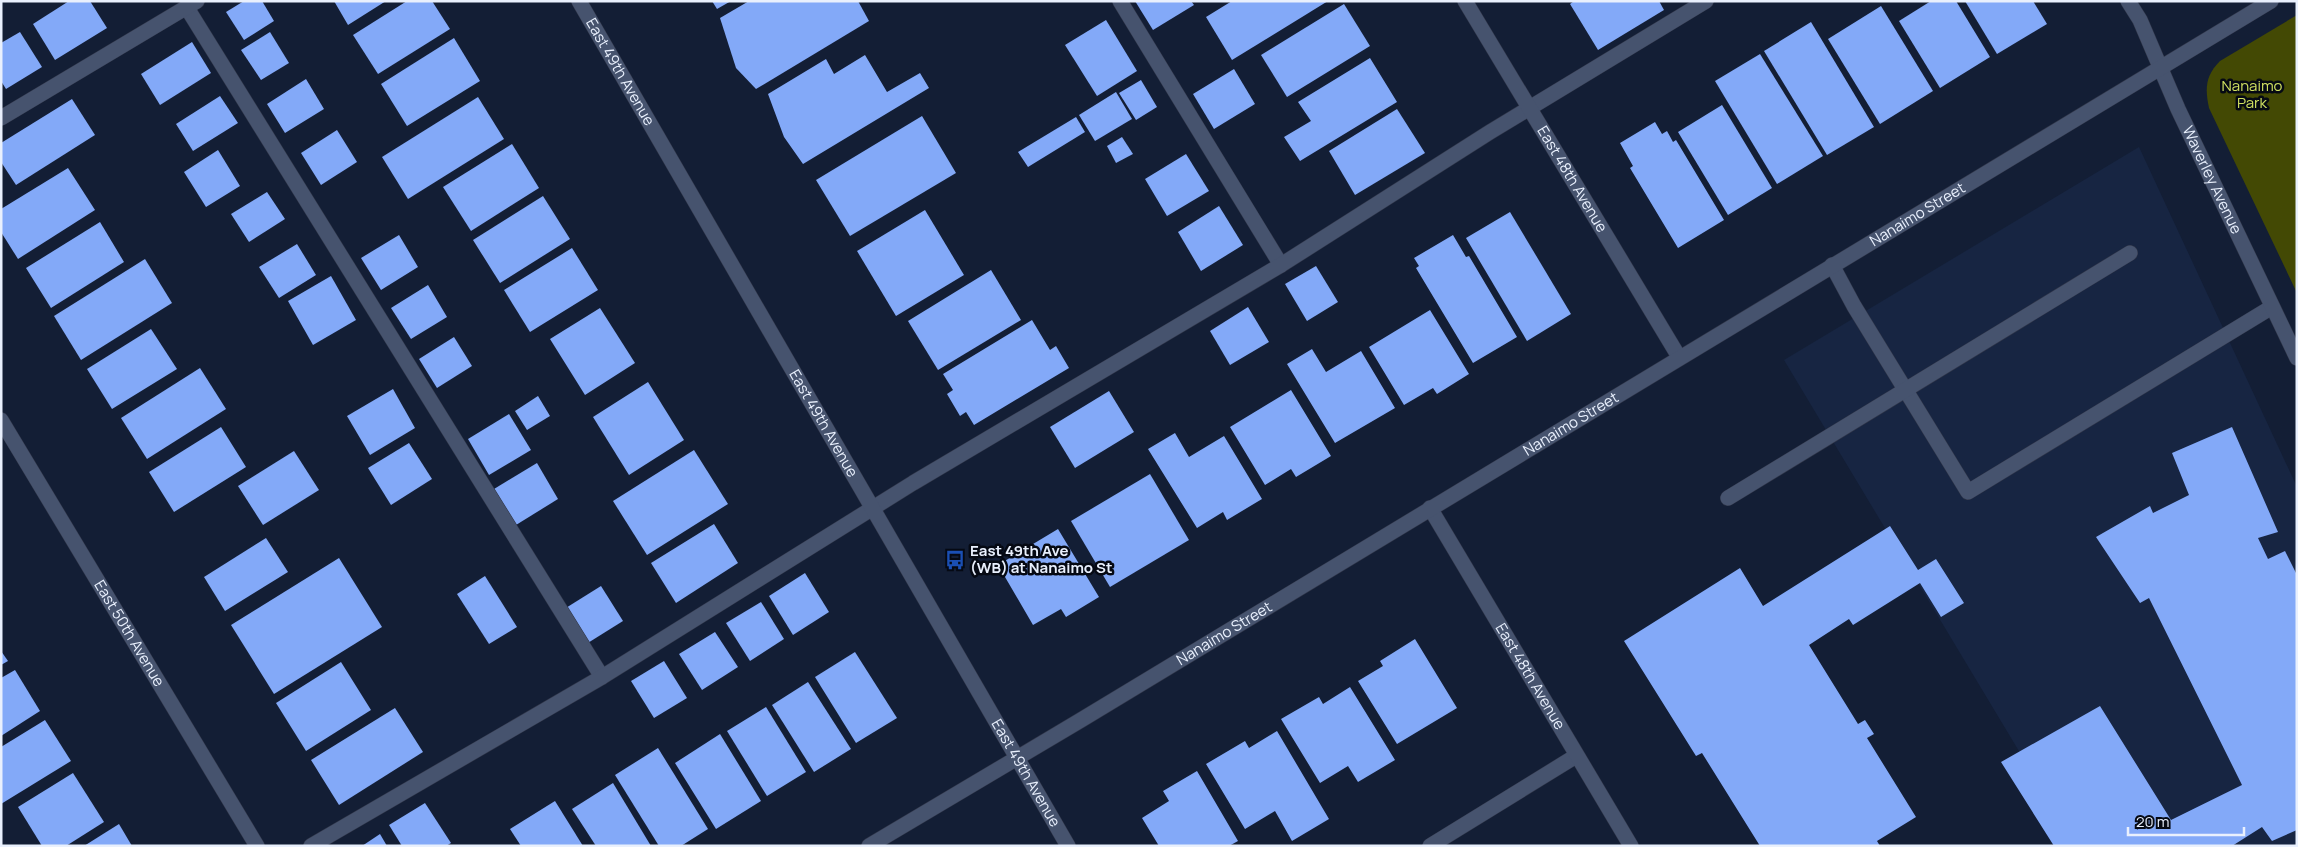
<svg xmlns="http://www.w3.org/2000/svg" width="2298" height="847" font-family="Manrope,sans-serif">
<rect width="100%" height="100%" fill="#131e35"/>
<polygon fill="#172542" points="2139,147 2297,487 2297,846 2076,846 1784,360"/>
<path fill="#434904" d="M 2297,15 L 2297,293 L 2209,108 C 2205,89 2205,76 2220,61 Z"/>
<g fill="#83a9f8">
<polygon points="69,1 90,1 107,28 55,60 33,24"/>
<polygon points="244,1 262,1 274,21 244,40 226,12"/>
<polygon points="334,1 386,1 348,25"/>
<polygon points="407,1 432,1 450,29 378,74 353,35"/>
<polygon points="712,1 731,1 717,9"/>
<polygon points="749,1 858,1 869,21 756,89 736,68 720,18"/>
<polygon points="1135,1 1191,1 1194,5 1153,30"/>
<polygon points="1232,1 1328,1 1232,60 1206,17"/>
<polygon points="1574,1 1659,1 1664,10 1598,50 1570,4"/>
<polygon points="1931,1 1956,1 1990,57 1940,88 1899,21"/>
<polygon points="1965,1 2033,1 2047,24 1997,54"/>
<polygon points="1344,4 1370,46 1287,97 1261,55"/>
<polygon points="1881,6 1933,91 1880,124 1828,39"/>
<polygon points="1106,20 1137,71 1097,96 1065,45"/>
<polygon points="1811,22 1874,127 1827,155 1764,51"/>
<polygon points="20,32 42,67 6,89 1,81 1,43"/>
<polygon points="270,32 289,63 261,80 241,50"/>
<polygon points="454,38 480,81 407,126 381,84"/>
<polygon points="192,42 211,73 160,105 141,74"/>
<polygon points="1760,54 1823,156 1777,184 1715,81"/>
<polygon points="865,55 887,92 920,73 929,88 803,164 784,137 768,94 826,59 834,74"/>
<polygon points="1370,58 1397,102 1300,161 1284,137 1311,121 1298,102"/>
<polygon points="1234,69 1255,104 1214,129 1193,94"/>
<polygon points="306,79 324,109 285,133 267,104"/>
<polygon points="1141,80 1157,107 1136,120 1119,93"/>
<polygon points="1116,92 1132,119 1095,141 1079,115"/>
<polygon points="220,96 238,123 193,151 176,124"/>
<polygon points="478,97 504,139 408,199 382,157"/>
<polygon points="72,99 95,135 16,185 1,162 1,143"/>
<polygon points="1722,105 1772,188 1728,215 1678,132"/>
<polygon points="1397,109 1425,153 1355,195 1329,151"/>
<polygon points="922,116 956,173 850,236 816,180"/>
<polygon points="1076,117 1085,132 1028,167 1018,152"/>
<polygon points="1655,122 1662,134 1667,131 1673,142 1676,140 1724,220 1678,248 1630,168 1633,166 1620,143"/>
<polygon points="337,130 357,162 321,185 301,153"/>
<polygon points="1122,137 1133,154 1116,163 1107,146"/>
<polygon points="512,144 539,188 471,231 443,187"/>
<polygon points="218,150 240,186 206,207 184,172"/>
<polygon points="1186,154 1209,191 1167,216 1145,179"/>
<polygon points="68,168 95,210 18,259 1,232 1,209"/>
<polygon points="267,192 285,219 249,242 231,214"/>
<polygon points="543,196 570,239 500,283 473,240"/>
<polygon points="1219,206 1243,245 1201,271 1178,232"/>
<polygon points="925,210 964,275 896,316 857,251"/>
<polygon points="1510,212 1571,314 1527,341 1466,238"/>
<polygon points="100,222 124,262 51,308 26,268"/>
<polygon points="399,235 418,267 381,290 361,258"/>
<polygon points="1453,235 1466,257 1469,256 1517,337 1473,363 1416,268 1419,266 1414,258"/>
<polygon points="297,244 316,275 279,298 259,267"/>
<polygon points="572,248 598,290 530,332 504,290"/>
<polygon points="145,259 172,303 81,360 54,316"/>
<polygon points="1316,266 1338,302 1307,321 1285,284"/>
<polygon points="991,270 1021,320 938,370 908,321"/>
<polygon points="331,276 356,320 313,345 288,301"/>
<polygon points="428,285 447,317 411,339 391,308"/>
<polygon points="1248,307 1269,342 1230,365 1210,331"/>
<polygon points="600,308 635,363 585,395 550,339"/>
<polygon points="1430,310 1469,374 1437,394 1433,388 1404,405 1369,347"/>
<polygon points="1032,320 1050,350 1056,346 1069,368 974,425 966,412 960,416 947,394 953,390 943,374"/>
<polygon points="151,329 177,369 112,409 87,369"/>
<polygon points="454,337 472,366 437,388 419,359"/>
<polygon points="1312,349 1326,372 1361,351 1395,408 1335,443 1287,364"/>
<polygon points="200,368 226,409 147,459 121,418"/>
<polygon points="648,382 684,440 629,475 593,417"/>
<polygon points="393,389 415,428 370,455 347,416"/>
<polygon points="1291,390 1331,456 1296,477 1291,469 1265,485 1230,427"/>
<polygon points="1109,391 1134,432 1075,468 1050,427"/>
<polygon points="538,396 550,416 527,430 515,411"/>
<polygon points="509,414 531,450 489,475 468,439"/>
<polygon points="221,427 246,467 174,512 149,472"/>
<polygon points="2232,427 2278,532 2258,538 2268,559 2285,551 2297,575 2297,830 2272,841 2262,827 2232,846 2054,846 2001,762 2100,706 2171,820 2242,785 2149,598 2140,603 2096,537 2150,506 2153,513 2189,495 2172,453"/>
<polygon points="1175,433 1189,457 1224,436 1262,499 1227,520 1223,512 1197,528 1148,449"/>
<polygon points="409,443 432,479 391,505 368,468"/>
<polygon points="694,450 728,504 647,555 613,501"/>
<polygon points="294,451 319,490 263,525 238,486"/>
<polygon points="537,463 558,499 516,525 494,489"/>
<polygon points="1150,474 1189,540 1110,587 1071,521"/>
<polygon points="714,524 738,563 676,603 651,563"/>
<polygon points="1890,526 1918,570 1936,559 1964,603 1941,617 1920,583 1853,625 1849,619 1809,645 1858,724 1865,720 1874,734 1867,738 1916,817 1877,841 1880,846 1760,846 1702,753 1696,756 1624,641 1740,568 1763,606"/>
<polygon points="1058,529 1099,597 1066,617 1061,609 1033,625 998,565"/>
<polygon points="266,538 288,572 225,611 204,577"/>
<polygon points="339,558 382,627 274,694 231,625"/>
<polygon points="805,573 829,612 793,635 769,596"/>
<polygon points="485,576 517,627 489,644 457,594"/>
<polygon points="601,586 623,621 583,646 561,611"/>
<polygon points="761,602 784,639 750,661 726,623"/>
<polygon points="715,632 738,667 702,690 679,654"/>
<polygon points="1415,639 1457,708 1397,744 1358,681 1383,666 1380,661"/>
<polygon points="1,651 8,661 1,665"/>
<polygon points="855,652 897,718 856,743 815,677"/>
<polygon points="664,661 687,698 654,718 631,681"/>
<polygon points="341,662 371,710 306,751 276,703"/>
<polygon points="15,670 40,711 1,736 1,678"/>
<polygon points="808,682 851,749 814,772 772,705"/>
<polygon points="1350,687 1395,760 1358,782 1348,766 1320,783 1281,719 1319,697 1323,704"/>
<polygon points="766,707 806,772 767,796 727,731"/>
<polygon points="395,708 423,752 339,805 311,760"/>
<polygon points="45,720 71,761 1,804 1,747"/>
<polygon points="1277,731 1329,819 1292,841 1275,811 1245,829 1206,764 1245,741 1249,748"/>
<polygon points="720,734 761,801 716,829 675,763"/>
<polygon points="658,748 708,829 681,846 659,846 615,775"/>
<polygon points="1197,771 1238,841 1229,846 1159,846 1142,818 1169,801 1163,791"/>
<polygon points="73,773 104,822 66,846 42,846 18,807"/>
<polygon points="613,783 651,846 596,846 572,809"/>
<polygon points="555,801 583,846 521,846 510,829"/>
<polygon points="425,803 451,843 446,846 402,846 389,825"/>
<polygon points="119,824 132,846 84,846"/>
<polygon points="380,834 387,846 362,846"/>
</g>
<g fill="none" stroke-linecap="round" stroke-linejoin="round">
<defs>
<g id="service">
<polyline points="1120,1 1281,265"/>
<polyline points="187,8 602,677"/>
<polyline points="1,118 197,1"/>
<polyline points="1832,265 1854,306 1968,492 2272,307"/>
<polyline points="1728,498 2130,253"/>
<polyline points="311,846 602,677 913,483 1281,265 1490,132 1706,1"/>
<polyline points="1430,846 1576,756"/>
</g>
<g id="minor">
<path id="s1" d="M 1465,1 L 1679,357"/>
<path id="s2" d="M 2128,1 L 2140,20 L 2178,109 L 2297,358"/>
<path id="s3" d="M 1,420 L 257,846"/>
<path id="s4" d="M 1430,508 L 1631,846"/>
<path id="s5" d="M 869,846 L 1081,720 L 2271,1"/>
</g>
<g id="tertiary">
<path id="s6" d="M 579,1 L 1068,846"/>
</g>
</defs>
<use href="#service" stroke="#303649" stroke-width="16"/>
<use href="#minor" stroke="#303649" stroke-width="16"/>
<use href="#tertiary" stroke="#303649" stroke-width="16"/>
<use href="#service" stroke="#46536e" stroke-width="15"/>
<use href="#minor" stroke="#46536e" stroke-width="15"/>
<use href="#tertiary" stroke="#46536e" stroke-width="15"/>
</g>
<defs>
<symbol id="bus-bare" viewBox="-9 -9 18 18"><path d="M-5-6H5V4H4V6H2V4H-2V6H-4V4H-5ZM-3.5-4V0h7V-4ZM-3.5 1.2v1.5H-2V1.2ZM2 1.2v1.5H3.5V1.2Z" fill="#1a4fb4" stroke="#050913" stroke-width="2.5" paint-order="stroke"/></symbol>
</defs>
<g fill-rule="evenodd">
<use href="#bus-bare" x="941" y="546" width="28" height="28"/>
</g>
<g text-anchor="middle" stroke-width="5" stroke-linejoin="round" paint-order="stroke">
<g font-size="15" fill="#e9f0fd" stroke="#050913">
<text dy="5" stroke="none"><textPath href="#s6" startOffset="82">East 49th Avenue</textPath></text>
<text dy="5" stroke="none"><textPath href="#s1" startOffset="208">East 48th Avenue</textPath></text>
<text dy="5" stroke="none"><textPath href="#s2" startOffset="198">Waverley Avenue</textPath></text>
<text dy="5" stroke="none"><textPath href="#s5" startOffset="1224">Nanaimo Street</textPath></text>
<text dy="5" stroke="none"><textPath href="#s6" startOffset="488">East 49th Avenue</textPath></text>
<text dy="5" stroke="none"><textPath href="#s5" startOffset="819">Nanaimo Street</textPath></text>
<text dy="5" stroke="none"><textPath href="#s3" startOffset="249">East 50th Avenue</textPath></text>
<text dy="5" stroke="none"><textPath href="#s5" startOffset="414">Nanaimo Street</textPath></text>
<text dy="5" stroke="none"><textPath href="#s4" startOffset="196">East 48th Avenue</textPath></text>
<text dy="5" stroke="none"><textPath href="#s6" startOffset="892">East 49th Avenue</textPath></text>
</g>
<g font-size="15" fill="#d1e161" stroke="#050913">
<text x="2252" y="91">Nanaimo<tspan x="2252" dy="17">Park</tspan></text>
</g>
<g font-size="15" font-weight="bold" fill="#e9f0fd" stroke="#050913" text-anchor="start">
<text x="970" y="556">East 49th Ave<tspan x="970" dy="17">(WB) at Nanaimo St</tspan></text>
</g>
</g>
<rect width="2298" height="847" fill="none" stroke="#e9f0fd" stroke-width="5"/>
<path d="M2128 827v8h116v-8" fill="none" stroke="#e9f0fd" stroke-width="2.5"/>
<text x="2136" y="827" font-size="15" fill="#e9f0fd" stroke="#050913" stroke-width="4" paint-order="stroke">20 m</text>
</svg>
